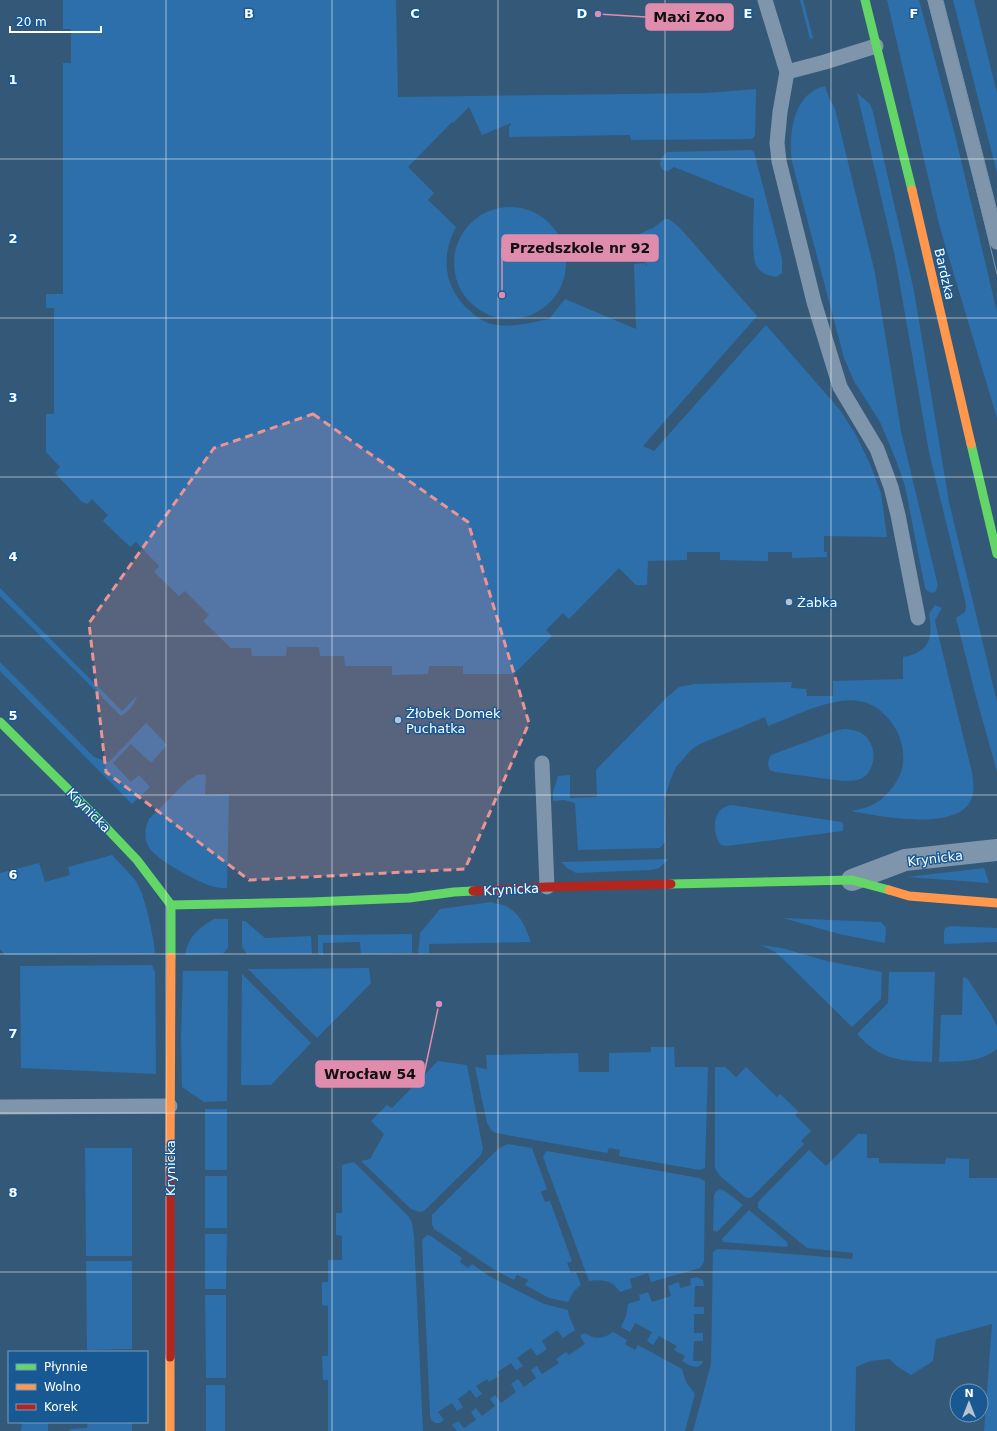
<svg xmlns="http://www.w3.org/2000/svg" width="997" height="1431" font-family="'DejaVu Sans',sans-serif">
<rect width="100%" height="100%" fill="#345878"/>
<g fill="#2d6fab">
<path d="M 63,0 L 396,0 L 398,97 L 707,93 L 756,89 L 755,136 L 752,139 L 631,140 L 630,135 L 509,137 L 509,126 L 511,125 L 511,123 L 482,135 L 469,107 L 453,123 L 452,122 L 408,167 L 434,193 L 428,200 L 456,227 C 440,256 444,289 470,311 C 475,316 481,320 488,323 C 507,329 530,323 549,319 L 565,299 L 636,329 L 634,264 L 645,263 L 646,266 L 647,266 L 634,236 L 653,228 L 665,219 L 669,219 L 680,228 L 757,316 L 643,446 L 654,451 L 766,325 L 840,410 L 855,433 L 870,464 L 881,493 L 887,537 L 824,536 L 824,552 L 827,552 L 827,557 L 792,558 L 792,552 L 768,552 L 768,561 L 720,560 L 720,552 L 687,552 L 687,560 L 648,561 L 647,585 L 636,585 L 619,568 L 569,619 L 563,613 L 546,630 L 552,636 L 514,674 L 463,674 L 463,666 L 429,666 L 428,674 L 392,675 L 392,666 L 345,666 L 344,656 L 320,656 L 319,647 L 287,647 L 286,656 L 252,656 L 251,648 L 231,648 L 203,621 L 209,615 L 185,591 L 179,596 L 154,572 L 159,566 L 136,542 L 130,547 L 103,521 L 108,515 L 92,499 L 87,504 L 82,502 L 55,473 L 60,467 L 46,452 L 46,414 L 54,414 L 54,308 L 46,308 L 46,294 L 63,294 L 63,63 L 71,63 L 71,29 L 63,29 Z"/>
<polygon points="800,0 803,0 813,38 810,39"/>
<polygon points="887,0 919,0 955,135 997,312 997,418 940,228"/>
<polygon points="953,0 974,0 997,93 997,173"/>
<path d="M 825,86 L 830,100 L 835,109 L 875,273 L 901,431 L 938,586 L 935,592 L 932,593 L 927,591 L 925,588 L 905,486 L 896,460 L 880,422 L 854,381 L 844,358 L 792,162 C 788,135 793,93 825,86 Z"/>
<polygon points="857,93 870,104 873,112 914,291 949,502 997,702 997,772 975,693 956,618 965,612 966,605 965,600 929,452 895,257"/>
<path d="M 751,150 L 754,152 L 782,259 L 782,273 L 776,277 C 768,276 760,273 756,265 C 751,255 754,213 754,199 L 674,167 L 668,171 L 663,170 L 660,165 L 661,158 L 667,152 Z"/>
<circle cx="510" cy="263" r="56"/>
<path d="M 0,588 L 122,711 L 137,696 C 135,704 128,712 121,716 L 0,596 Z"/>
<path d="M 935,605 L 942,608 L 935,620 L 936,626 L 972,772 C 973,781 975,792 971,800 C 957,832 877,816 851,811 C 861,809 871,807 879,801 C 889,793 899,781 902,769 C 909,740 888,706 859,701 C 833,696 793,717 768,726 L 765,717 L 700,744 L 691,750 L 676,767 L 670,781 L 664,800 L 665,842 L 660,848 L 578,850 L 575,803 L 564,800 L 553,801 L 553,792 L 558,776 L 570,775 L 570,798 L 597,797 L 596,770 L 667,697 L 679,687 L 695,684 L 792,682 L 791,688 L 806,689 L 807,696 L 833,696 L 833,681 L 903,679 L 903,657 C 930,652 933,638 929,614 Z"/>
<polygon points="0,662 94,757 109,762 146,723 167,745 151,763 131,744 113,763 131,782 139,775 150,787 132,804 0,671"/>
<path d="M 845,729 C 851,730 856,730 861,733 C 876,741 878,766 864,777 C 859,781 849,781 843,781 L 775,772 L 770,770 C 767,764 768,761 771,755 L 838,730 Z"/>
<path d="M 206,774 L 205,795 L 229,794 L 227,888 C 223,888 219,888 215,887 C 201,884 154,859 148,846 C 144,838 145,827 149,819 L 187,781 L 197,775 Z"/>
<path d="M 732,805 L 841,822 L 843,824 L 843,831 L 727,846 L 721,845 C 711,832 712,807 732,805 Z"/>
<path d="M 112,855 C 119,863 128,871 135,880 C 145,893 154,938 155,954 L 5,955 L 0,949 L 0,873 L 39,863 L 45,882 L 70,875 L 68,867 Z"/>
<polygon points="669,859 659,868 651,870 576,873 567,868 561,862"/>
<polygon points="984,868 989,883 907,877"/>
<path d="M 491,902 C 496,904 502,904 506,906 C 521,914 526,928 531,942 L 429,944 L 429,953 L 418,954 L 420,933 L 440,909 Z"/>
<polygon points="783,918 881,922 886,928 885,943 839,934"/>
<path d="M 214,919 L 228,919 L 228,948 L 223,954 L 185,955 C 188,937 198,928 214,919 Z"/>
<polygon points="242,921 245,921 265,938 311,936 312,954 247,954 242,947"/>
<polygon points="950,926 997,928 997,942 944,944 944,932 945,928"/>
<polygon points="412,934 412,953 361,954 360,942 323,943 323,956 318,953 318,935"/>
<polygon points="761,945 782,948 827,961 882,972 881,999 852,1027 783,959 775,952"/>
<polygon points="152,965 155,972 156,1074 21,1068 20,966"/>
<polygon points="369,968 371,983 317,1038 248,969"/>
<polygon points="183,971 228,971 227,1101 204,1102 182,1087 181,1037"/>
<path d="M 889,972 L 935,972 L 932,1062 C 899,1061 881,1060 857,1034 L 888,1003 Z"/>
<polygon points="242,974 311,1043 271,1085 241,1085"/>
<path d="M 963,977 L 967,978 L 992,1016 L 997,1027 L 997,1049 C 979,1063 961,1061 939,1062 L 941,1015 L 962,1015 Z"/>
<polygon points="651,1047 674,1047 675,1067 708,1067 705,1168 700,1170 619,1156 620,1150 609,1148 607,1153 496,1133 491,1130 487,1123 475,1067 487,1069 486,1055 578,1053 579,1072 609,1072 609,1053 651,1052"/>
<polygon points="438,1061 467,1065 483,1149 481,1155 478,1158 424,1211 420,1212 411,1209 361,1161 370,1159 384,1134 371,1121 387,1105 392,1108"/>
<polygon points="715,1067 725,1067 736,1077 746,1067 777,1097 780,1094 798,1111 795,1115 811,1131 801,1141 804,1144 753,1196 750,1198 745,1197 720,1176 715,1168"/>
<rect x="205" y="1109" width="22" height="61"/>
<polygon points="858,1134 867,1134 867,1158 879,1158 879,1163 945,1164 946,1158 969,1159 969,1178 997,1178 997,1431 984,1431 992,1324 936,1339 933,1361 911,1375 897,1366 889,1359 870,1361 856,1367 855,1431 693,1431 711,1364 713,1252 717,1249 739,1250 852,1259 853,1253 807,1248 758,1208 758,1202 809,1150 826,1166"/>
<polygon points="508,1144 532,1148 547,1189 541,1192 545,1202 550,1201 572,1261 567,1263 571,1273 576,1272 581,1285 574,1291 568,1302 549,1298 525,1285 528,1280 517,1275 514,1280 493,1269 434,1229 432,1224 432,1215 496,1151 501,1147"/>
<polygon points="85,1148 132,1148 132,1256 86,1256"/>
<path d="M 547,1151 L 699,1178 L 705,1181 L 704,1262 L 700,1268 L 651,1282 L 648,1273 L 630,1279 L 632,1288 L 620,1292 C 613,1280 601,1279 589,1281 L 543,1157 L 545,1153 Z"/>
<polygon points="354,1162 409,1217 412,1223 414,1237 423,1431 328,1431 328,1380 323,1380 322,1356 328,1356 328,1306 322,1305 322,1282 328,1282 328,1260 342,1260 342,1236 336,1235 336,1213 342,1213 342,1165"/>
<rect x="205" y="1176" width="22" height="52"/>
<polygon points="720,1189 725,1191 743,1205 717,1232 713,1230 714,1195 716,1191"/>
<polygon points="749,1210 787,1242 788,1245 786,1247 723,1242 722,1239"/>
<polygon points="205,1234 227,1234 226,1289 205,1289"/>
<polygon points="427,1235 431,1236 462,1258 460,1262 468,1268 472,1264 489,1276 544,1304 568,1310 569,1316 575,1330 563,1338 557,1330 542,1341 547,1349 537,1356 531,1348 517,1358 523,1366 516,1370 511,1363 497,1372 499,1376 489,1382 487,1379 476,1386 482,1394 476,1398 470,1390 458,1399 463,1407 457,1411 452,1403 438,1412 444,1420 440,1423 435,1423 431,1420 430,1414 422,1240"/>
<polygon points="86,1261 132,1261 132,1349 87,1350"/>
<path d="M 697,1277 L 703,1280 L 704,1286 L 695,1286 L 694,1307 L 704,1307 L 704,1314 L 694,1314 L 694,1333 L 703,1333 L 703,1341 L 694,1341 L 693,1361 L 703,1361 C 699,1372 689,1365 682,1361 L 685,1356 L 674,1350 L 677,1346 L 659,1336 L 653,1345 L 647,1341 L 652,1332 L 635,1323 L 630,1332 L 621,1327 L 626,1316 L 628,1304 L 640,1300 L 639,1295 L 648,1292 L 652,1302 L 671,1296 L 668,1286 L 679,1282 L 680,1288 L 691,1285 L 690,1279 Z"/>
<polygon points="205,1295 226,1295 226,1378 206,1378"/>
<path d="M 613,1332 L 627,1340 L 625,1344 L 635,1350 L 638,1345 L 682,1369 L 686,1382 L 695,1394 L 685,1431 L 457,1431 L 452,1425 L 458,1421 L 464,1428 L 476,1420 L 471,1412 L 476,1408 L 482,1416 L 495,1406 L 490,1399 L 495,1395 L 501,1403 L 516,1392 L 511,1384 L 518,1379 L 524,1387 L 536,1378 L 531,1370 L 537,1366 L 542,1374 L 559,1363 L 556,1359 L 566,1352 L 569,1355 L 585,1344 L 580,1336 L 585,1333 C 594,1340 604,1339 613,1332 Z"/>
<rect x="206" y="1385" width="19" height="46"/>
<polygon points="22,1422 48,1422 48,1431 21,1431"/>
<polygon points="88,1422 132,1422 132,1431 72,1431 68,1429 87,1428"/>
</g>
<g fill="none" stroke-linecap="round" stroke-linejoin="round">
<g stroke="#7e95ab" stroke-width="15">
<polyline points="765,0 787,72 780,112 777,143 779,161 814,302 840,387 877,449 891,487 898,515 918,618"/>
<polyline points="935,0 997,242"/>
<polyline points="787,72 825,62 876,46"/>
<polyline points="542,763 547,887"/>
<polyline points="0,1107 170,1106"/>
</g>
<polyline stroke="#7e95ab" stroke-width="22" points="852,880 905,860 997,850"/>
<g stroke="#63d668" stroke-width="9">
<polyline points="865,0 912,190"/>
<polyline points="971,444 997,554"/>
<polyline points="0,722 97,818 137,860 171,905 171,957"/>
<polyline points="671,884 852,880 889,890"/>
<polyline points="171,905 311,902 409,898 454,892 473,891"/>
</g>
<g stroke="#ff974d" stroke-width="9">
<polyline points="912,190 971,444"/>
<polyline points="889,890 909,896 997,903"/>
<polyline points="170,1171 171,957"/>
<polyline points="170,1431 170,1357"/>
</g>
<g stroke="#b3261e" stroke-width="9">
<polyline points="473,891 547,887 671,884"/>
<polyline points="170,1357 170,1171"/>
</g>
<g stroke="#7e94aa" stroke-width="1">
<polyline points="928,0 960,122 997,274"/>
<polyline points="943,0 997,211"/>
</g>
</g>
<path fill="#ea9494" fill-opacity="0.2" stroke="#ea9494" stroke-width="3" stroke-dasharray="8 5" stroke-linejoin="round" d="M 313,414 L 468,522 L 529,723 L 465,869 L 249,880 L 106,772 L 89,623 L 214,448 Z"/>
<path fill="none" stroke="#fff" stroke-width="1" stroke-opacity="0.55" d="M 166,0 L 166,1431M 332,0 L 332,1431M 498,0 L 498,1431M 665,0 L 665,1431M 831,0 L 831,1431M 0,159 L 997,159M 0,318 L 997,318M 0,477 L 997,477M 0,636 L 997,636M 0,795 L 997,795M 0,954 L 997,954M 0,1113 L 997,1113M 0,1272 L 997,1272"/>
<g fill="#b8c5d0" stroke="#185994" stroke-width="1.5">
<circle cx="789" cy="602" r="4"/>
<circle cx="398" cy="720" r="4"/>
</g>
<g text-anchor="middle" stroke-width="3" stroke-linejoin="round" paint-order="stroke">
<g font-size="13" fill="#fff" stroke="#185994">
<text transform="translate(945 274) rotate(77)" y="5">Bardzka</text>
<text transform="translate(89 810) rotate(45)" y="5">Krynicka</text>
<text transform="translate(935 858) rotate(-7)" y="5">Krynicka</text>
<text transform="translate(511 889) rotate(-3)" y="5">Krynicka</text>
<text transform="translate(170 1168) rotate(-90)" y="5">Krynicka</text>
</g>
<g font-size="13" fill="#fff" stroke="#185994" text-anchor="start">
<text x="797" y="607">Żabka</text>
<text x="406" y="718">Żłobek Domek<tspan x="406" dy="15">Puchatka</tspan></text>
</g>
</g>
<g font-size="13" text-anchor="middle" font-weight="bold" fill="#fff" stroke="#185994" stroke-width="3" stroke-linejoin="round" paint-order="stroke">
<text x="249" y="18">B</text>
<text x="415" y="18">C</text>
<text x="582" y="18">D</text>
<text x="748" y="18">E</text>
<text x="914" y="18">F</text>
<text x="13" y="84">1</text>
<text x="13" y="243">2</text>
<text x="13" y="402">3</text>
<text x="13" y="561">4</text>
<text x="13" y="720">5</text>
<text x="13" y="879">6</text>
<text x="13" y="1038">7</text>
<text x="13" y="1197">8</text>
</g>
<path fill="none" stroke="#e08cad" stroke-width="1.5" d="M598 14L646 17M502 295L502 248M439 1004L424 1074"/>
<g fill="#e08cad" stroke="#185994" stroke-width="1.5">
<circle cx="598" cy="14" r="4"/>
<circle cx="502" cy="295" r="4"/>
<circle cx="439" cy="1004" r="4"/>
</g>
<g fill="#e08cad" stroke="#e08cad" stroke-width="1.5">
<rect x="646" y="4" width="87" height="26" rx="4"/>
<rect x="502" y="235" width="156" height="26" rx="4"/>
<rect x="316" y="1061" width="108" height="26" rx="4"/>
</g>
<g font-size="14" text-anchor="middle" font-weight="bold" fill="#111">
<text x="689" y="22">Maxi Zoo</text>
<text x="580" y="253">Przedszkole nr 92</text>
<text x="370" y="1079">Wrocław 54</text>
</g>
<rect x="8" y="1351" width="140" height="72" fill="#185994" stroke="#749bbf"/>
<rect x="16" y="1364" width="20" height="6" fill="#63d668" stroke="#749bbf"/>
<text x="44" y="1371" font-size="12" fill="#ffffff">Płynnie</text>
<rect x="16" y="1384" width="20" height="6" fill="#ff974d" stroke="#749bbf"/>
<text x="44" y="1391" font-size="12" fill="#ffffff">Wolno</text>
<rect x="16" y="1404" width="20" height="6" fill="#b3261e" stroke="#749bbf"/>
<text x="44" y="1411" font-size="12" fill="#ffffff">Korek</text>
<g transform="translate(969 1403)"><circle r="19" fill="#185994" stroke="#749bbf"/>
<path d="M0-3L7 15L0 10L-7 15Z" fill="#b8c5d0"/>
<text y="-6" font-size="11" font-weight="bold" text-anchor="middle" fill="#ffffff">N</text>
</g>
<path d="M10 26v6h91v-6" fill="none" stroke="#ffffff" stroke-width="2"/>
<text x="16" y="26" font-size="12" fill="#ffffff" stroke="#185994" stroke-width="3" paint-order="stroke">20 m</text>
</svg>
